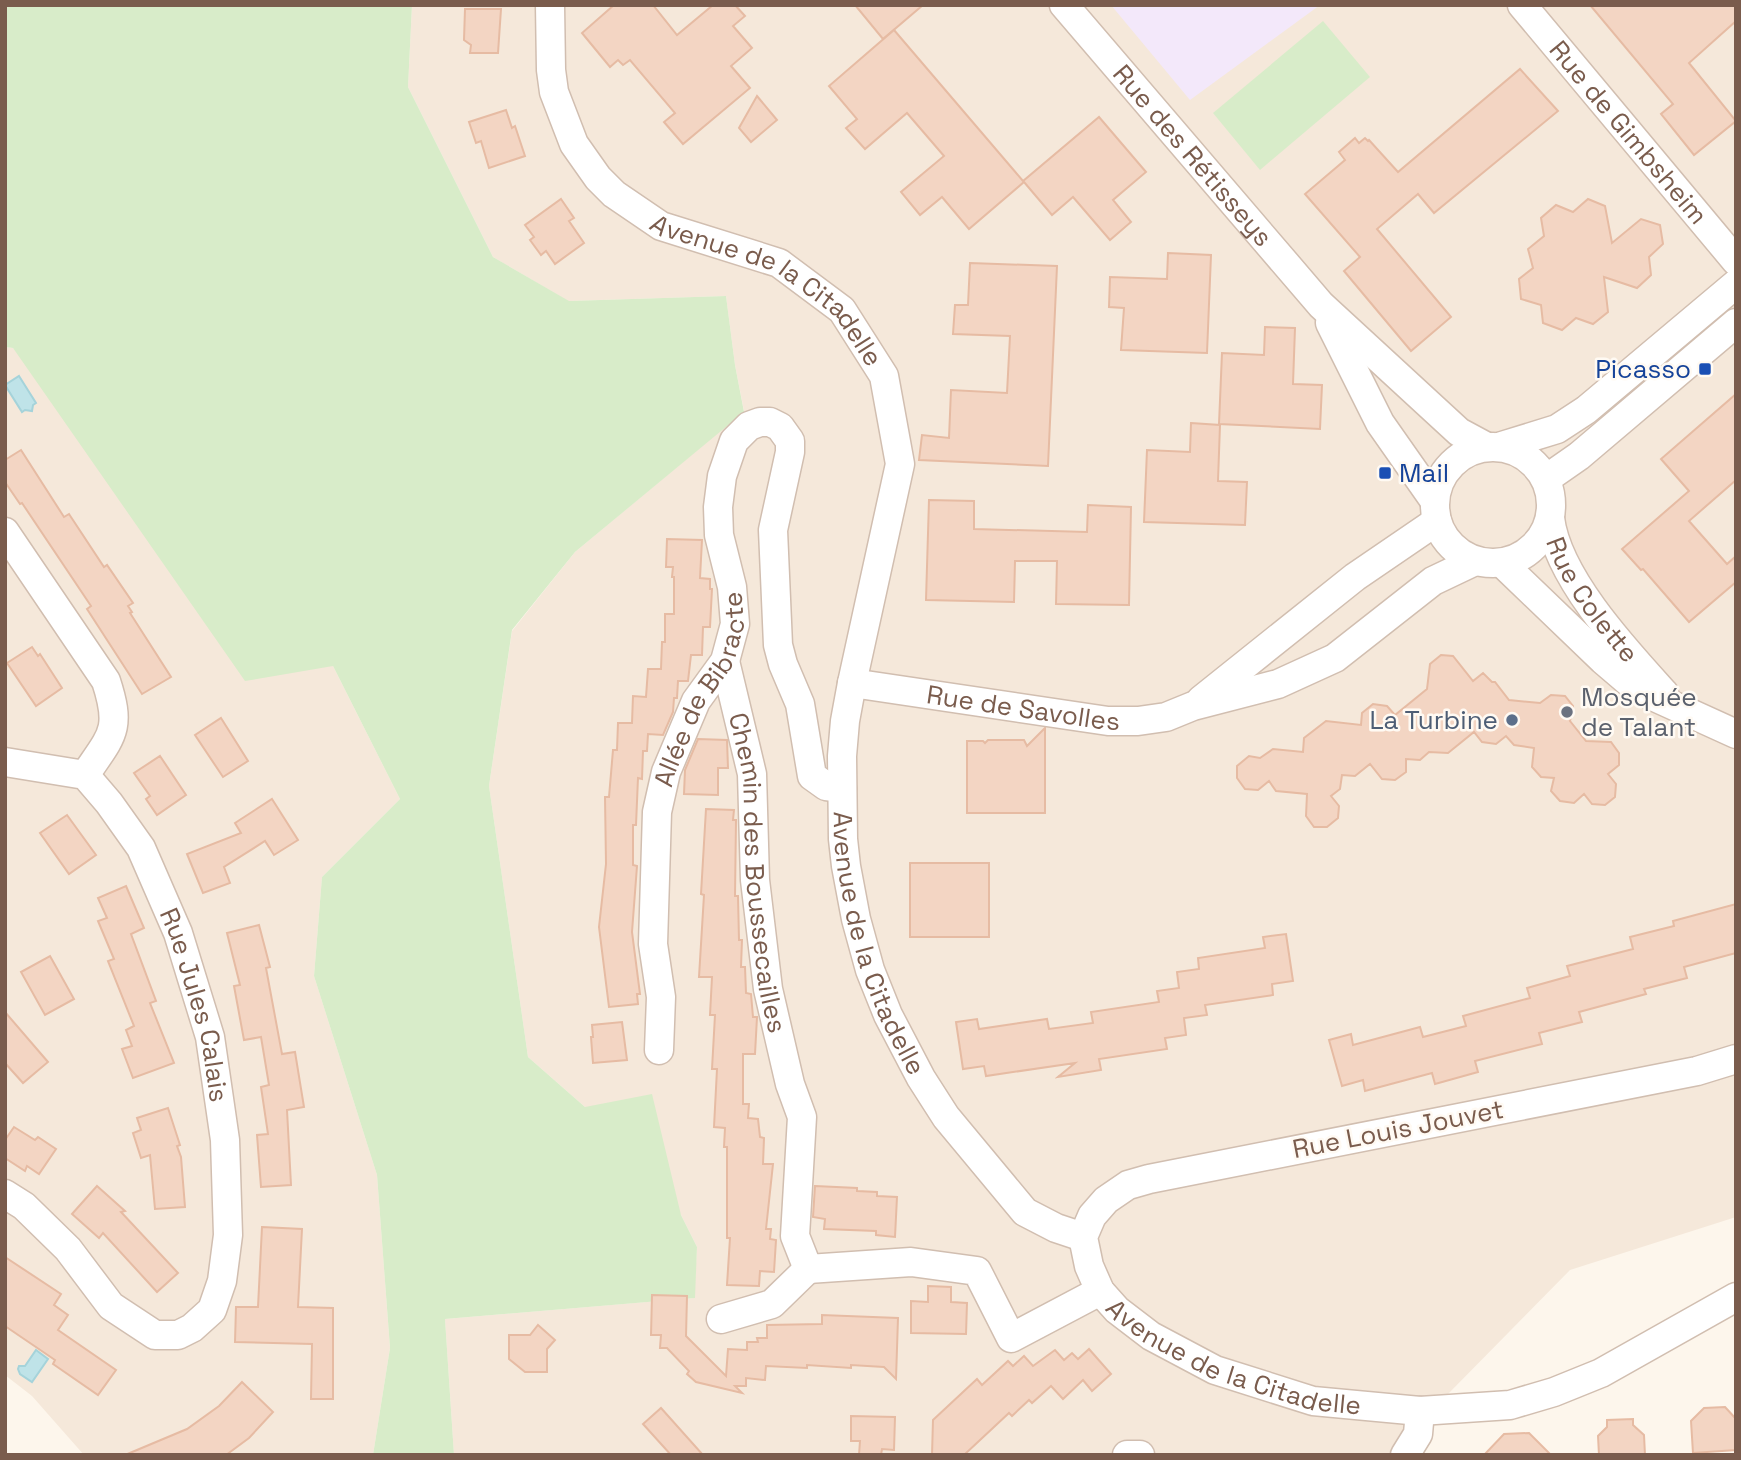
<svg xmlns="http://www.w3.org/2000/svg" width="1741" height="1460" font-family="'Space Grotesk',sans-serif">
<rect width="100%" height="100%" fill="#fdf6ec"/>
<g fill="#f5e8da">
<polygon points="412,5 1736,5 1736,1217 1570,1270 1388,1455 454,1455 445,1319 694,1298 697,1247 681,1215 585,1107 528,1057 489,786 512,631 575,552 744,411 735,365 726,296 568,301 493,257 408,87"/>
<polygon points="5,347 13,348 333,666 400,799 322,877 314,976 377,1175 390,1348 373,1455 84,1455 32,1396 5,1375"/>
</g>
<polygon fill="#f3e8fa" points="1111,5 1320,5 1190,100"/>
<g fill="#d8ecc9">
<polygon points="5,5 412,5 408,87 493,257 569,301 726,296 735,365 744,412 575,552 512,630 489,786 528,1057 585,1107 652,1094 681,1215 697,1247 695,1298 445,1319 454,1455 373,1455 390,1348 377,1175 314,976 322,877 400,799 333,666 245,681 13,348 5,347"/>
<polygon points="1323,21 1370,77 1260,170 1213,113"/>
</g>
<g fill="#bfe3e8" stroke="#a5d3da" stroke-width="2">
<polygon points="19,376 36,403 33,405 32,411 25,410 22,412 5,385"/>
<polygon points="36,1350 48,1359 32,1382 20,1374 18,1369 19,1366 25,1366"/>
</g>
<g fill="#f3d5c3" stroke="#e6bba3" stroke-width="2">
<polygon points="614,5 653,5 677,35 713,5 735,5 745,16 733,26 752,48 731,66 750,88 683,144 664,122 675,113 630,60 623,65 618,60 610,67 582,33"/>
<polygon points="855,5 923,5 883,39"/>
<polygon points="1590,5 1736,5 1736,21 1689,63 1736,121 1694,155 1661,114 1673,104"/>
<polygon points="465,9 501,9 498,53 470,53 471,45 464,40"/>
<polygon points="894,30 1023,181 1099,117 1146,172 1113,200 1131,222 1110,240 1073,197 1052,215 1024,182 969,229 942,197 920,215 901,192 944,156 907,113 865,149 846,128 857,119 829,86"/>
<polygon points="1520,69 1558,111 1434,213 1418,194 1377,229 1451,317 1411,351 1344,271 1360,257 1305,194 1345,160 1339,152 1355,138 1359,143 1365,138 1368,141 1369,140 1398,172"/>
<polygon points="757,96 777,120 751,142 739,128"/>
<polygon points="506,110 512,128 515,126 525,156 489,168 481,141 476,143 469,122"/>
<polygon points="561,199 574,218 569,221 584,243 555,264 546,251 541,255 530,240 534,237 525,225"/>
<polygon points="1588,199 1605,206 1612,243 1641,219 1660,225 1663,244 1649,257 1651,275 1637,288 1604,277 1608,312 1593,324 1576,318 1562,330 1543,323 1541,305 1521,299 1519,279 1533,268 1528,249 1544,236 1541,218 1556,205 1573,212"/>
<polygon points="1168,253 1211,255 1207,353 1121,350 1124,308 1109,307 1110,277 1167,279"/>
<polygon points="970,263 1057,266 1048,466 919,460 922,435 949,438 951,390 1007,393 1010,336 953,334 955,305 968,305"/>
<polygon points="1265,327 1295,328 1293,384 1322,385 1320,429 1219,424 1222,353 1264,355"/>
<polygon points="1736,394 1736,480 1689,521 1727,564 1736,556 1736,582 1689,622 1643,569 1641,570 1622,549 1689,491 1661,459"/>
<polygon points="1191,423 1220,425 1218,481 1247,482 1245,525 1144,522 1147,450 1190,452"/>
<polygon points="21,450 64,517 69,514 104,567 107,565 133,603 128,606 132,612 130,613 171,677 142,694 87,609 91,606 22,503 20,504 5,482 5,460"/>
<polygon points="929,500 974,501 974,529 1087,532 1088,505 1131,507 1129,605 1056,604 1057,561 1015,561 1014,602 926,600"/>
<polygon points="667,539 702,540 700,578 710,579 710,589 712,589 710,627 703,627 702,655 691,655 688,681 678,681 677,698 674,698 673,712 663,735 648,734 647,751 643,751 642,779 638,778 636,825 633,825 633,865 637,866 632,932 640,994 637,994 638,1004 609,1007 599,927 606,864 605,797 609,797 613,750 617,750 618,723 632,723 633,696 646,697 648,669 661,669 662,642 665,642 665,614 674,614 674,577 672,577 673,567 666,567"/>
<polygon points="32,647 38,656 40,654 62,688 36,706 7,663"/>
<polygon points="1441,655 1453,656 1473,681 1483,673 1492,682 1495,682 1509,700 1540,703 1551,695 1565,696 1573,706 1570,721 1586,741 1611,742 1619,753 1619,765 1608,774 1616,784 1615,797 1605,805 1592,804 1584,794 1574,803 1560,801 1551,791 1554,778 1541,777 1532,767 1534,748 1514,745 1506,736 1496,744 1482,742 1474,732 1448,753 1429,752 1420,760 1406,759 1406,772 1395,780 1382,779 1370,764 1355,776 1342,775 1340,789 1331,796 1339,806 1338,818 1327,827 1314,827 1306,816 1307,794 1276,791 1269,781 1258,790 1245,789 1237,778 1237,766 1249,756 1260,758 1273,749 1303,752 1304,738 1326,721 1361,725 1362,713 1373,704 1387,706 1395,715 1427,689 1430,664"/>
<polygon points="221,718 248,761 223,777 195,735"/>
<polygon points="1045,728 1045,813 967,813 967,741 983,741 985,743 988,740 1024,740 1027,746"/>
<polygon points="698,739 727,740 728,768 718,768 718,795 684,794 685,770"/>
<polygon points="160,756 186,795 157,815 146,799 150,796 134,773"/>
<polygon points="272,799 298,840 274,855 265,841 224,867 230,883 203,893 187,854 241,833 235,823"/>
<polygon points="706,809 734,810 733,820 736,820 735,896 738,896 739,940 742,940 741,967 745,967 746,993 751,994 753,1017 757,1017 755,1054 743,1054 743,1104 749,1104 748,1118 758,1119 760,1137 764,1138 763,1164 773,1164 766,1229 771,1229 770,1239 776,1240 774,1272 760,1271 759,1286 727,1285 730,1238 727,1238 727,1147 724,1147 725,1128 714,1127 717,1069 712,1069 715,1015 710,1015 712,977 699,977 704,895 701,894"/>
<polygon points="67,815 96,855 69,874 40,833"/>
<rect x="910" y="863" width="79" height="74"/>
<polygon points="126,886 144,928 131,934 156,1001 150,1003 174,1063 133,1078 122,1049 132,1046 126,1030 134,1026 108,961 114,959 98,921 107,918 98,898"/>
<polygon points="1736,904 1736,953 1684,967 1687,978 1644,989 1646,994 1579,1012 1582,1022 1539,1033 1542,1044 1475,1061 1478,1072 1435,1084 1432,1073 1365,1091 1363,1080 1342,1086 1329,1040 1351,1034 1353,1045 1420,1027 1423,1037 1466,1026 1463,1016 1530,998 1527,988 1570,976 1567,966 1633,949 1630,937 1674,926 1673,921"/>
<polygon points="259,925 270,967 266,968 282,1054 295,1052 304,1107 287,1110 291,1185 261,1187 257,1135 268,1134 261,1087 269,1085 261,1037 244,1040 234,986 240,985 227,933"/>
<polygon points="1286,934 1293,981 1272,984 1273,995 1205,1005 1207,1015 1184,1018 1186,1035 1165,1038 1167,1049 1099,1059 1101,1070 1058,1077 1075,1063 986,1076 984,1066 963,1069 956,1022 977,1019 979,1029 1047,1019 1049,1029 1093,1023 1091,1012 1159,1002 1157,991 1179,988 1177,972 1199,969 1198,958 1265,948 1263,937"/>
<polygon points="50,956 74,999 45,1015 21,972"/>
<polygon points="5,1012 48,1062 23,1083 5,1063"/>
<polygon points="622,1022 627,1060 593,1063 591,1037 593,1037 592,1025"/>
<polygon points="168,1108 180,1145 177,1146 181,1157 185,1207 155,1209 150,1155 141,1158 133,1133 141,1130 137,1118"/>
<polygon points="14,1127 35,1140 38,1137 56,1149 39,1174 27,1166 25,1171 5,1158 5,1140"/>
<polygon points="97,1186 125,1211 121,1212 178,1273 157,1292 103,1233 99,1238 72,1214"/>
<polygon points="815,1186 857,1188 857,1191 877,1192 877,1196 897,1197 895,1237 876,1235 876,1231 824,1229 825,1219 813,1217"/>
<polygon points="262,1227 302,1229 298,1307 333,1308 333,1399 311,1399 312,1344 235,1342 236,1307 258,1307"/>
<polygon points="5,1257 61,1294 54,1305 68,1315 58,1330 116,1370 98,1395 53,1364 55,1360 5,1326"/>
<polygon points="928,1286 951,1287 951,1302 967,1303 966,1334 911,1333 911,1301 928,1302"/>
<polygon points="652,1295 687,1296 686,1336 726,1376 728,1349 747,1350 747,1342 758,1342 757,1338 767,1338 767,1325 822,1324 822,1315 898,1318 896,1379 884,1367 851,1365 851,1368 807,1365 807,1368 766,1366 765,1380 746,1378 746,1386 735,1386 742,1393 696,1382 687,1374 689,1371 667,1348 660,1348 661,1335 651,1335"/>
<polygon points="538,1325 555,1340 547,1349 547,1372 525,1372 509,1359 509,1335 530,1335"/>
<polygon points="1089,1349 1111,1374 1092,1391 1083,1380 1063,1399 1051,1386 1032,1403 1029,1400 1012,1416 1009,1413 964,1455 932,1455 933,1420 977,1379 982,1385 1008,1361 1013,1366 1024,1356 1033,1366 1055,1350 1064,1360 1072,1353 1078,1359"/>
<polygon points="242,1382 273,1412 249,1438 226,1455 125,1455 187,1429 219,1406"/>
<polygon points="1725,1407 1736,1419 1736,1450 1693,1453 1691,1421 1704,1408"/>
<polygon points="661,1408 703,1455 671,1455 643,1424"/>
<polygon points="851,1416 895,1417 894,1450 882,1449 881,1455 859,1455 860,1441 851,1441"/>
<polygon points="1633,1419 1633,1425 1644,1435 1645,1455 1599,1455 1598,1436 1607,1427 1607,1420"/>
<polygon points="1529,1433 1551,1455 1484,1455 1504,1434"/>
</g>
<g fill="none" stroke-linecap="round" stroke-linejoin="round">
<defs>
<g id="street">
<path id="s1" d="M 550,5 L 551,70 L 554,92 L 574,144 L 598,178 L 614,194 L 661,226 L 779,263 L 842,310 L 884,376 L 900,464 L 852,683 L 845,721 L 842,756 L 843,839 L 846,866 L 856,919 L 870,970 L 888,1015 L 921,1078 L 946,1117 L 1025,1212 L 1056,1228 L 1083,1237"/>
<path id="s2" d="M 1064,5 L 1321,305 L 1459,432 L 1485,446"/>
<path id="s3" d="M 1522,5 L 1736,261"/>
<polyline points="1330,323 1380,423 1434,500"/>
<polyline points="1502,446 1557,429 1586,410 1736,284"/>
<circle cx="1493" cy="505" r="58"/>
<polyline points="1546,479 1579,456 1736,323"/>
<path id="s4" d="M 1550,518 C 1557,577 1624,649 1664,693"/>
<path d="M 5,532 L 106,681 C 122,730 112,735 85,775"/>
<polyline points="1502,563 1603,660 1637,689 1736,734"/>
<path id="s5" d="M 725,661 L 752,774 L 755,880 L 768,989 L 790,1084 L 802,1117 L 795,1236 L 808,1269 L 911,1262 L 977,1271 L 1011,1338 L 1100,1291"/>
<path id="s6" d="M 852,683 L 1108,721 L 1138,721 L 1166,717 L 1193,706 L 1278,684 L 1335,658 L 1433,581 L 1475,561"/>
<polyline points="1201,700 1355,577 1437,521"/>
<path id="s7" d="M 5,762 L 85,775 L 109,803 L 141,848 L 178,933 L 210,1037 L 225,1140 L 228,1235 L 222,1281 L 212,1310 L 192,1328 L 178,1335 L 155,1335 L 111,1306 L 68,1249 L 24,1206 L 5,1194"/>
<path id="s8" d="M 659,1050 L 661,997 L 653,944 L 657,812 L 666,772 L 696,701 L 725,661 L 735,624 L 732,587 L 719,535 L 718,507 L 722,476 L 734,441 L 749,426 L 760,422 L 770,422 L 780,427 L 790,441 L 790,452 L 773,530 L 778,645 L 783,664 L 800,704 L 812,776 L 826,786 L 842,788"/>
<path id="s9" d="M 1736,1059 L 1697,1071 L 1149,1179 L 1128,1185 L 1106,1200 L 1092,1216 L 1083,1237 L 1089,1266 L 1100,1291 L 1117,1310 L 1151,1336 L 1215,1370 L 1313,1401 L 1420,1411 L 1510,1405 L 1554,1392 L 1601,1373 L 1736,1297"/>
<polyline points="721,1319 772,1304 808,1269"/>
<polyline points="1127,1455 1140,1455"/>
<polyline points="1405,1455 1418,1434 1420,1411"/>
</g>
</defs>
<use href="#street" stroke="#d1beb0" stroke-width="31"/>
<use href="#street" stroke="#fff" stroke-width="28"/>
</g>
<g fill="#1a4fb4" stroke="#fffaf3" stroke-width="2.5">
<rect x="1698" y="362" width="14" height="14" rx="3.5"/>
<rect x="1378" y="466" width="14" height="14" rx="3.5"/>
</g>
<circle fill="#6b7280" stroke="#fffaf3" stroke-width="2.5" cx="1567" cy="712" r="7"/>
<circle fill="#5c6f8a" stroke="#fffaf3" stroke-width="2.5" cx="1512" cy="720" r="7"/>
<g text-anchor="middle" stroke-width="5" stroke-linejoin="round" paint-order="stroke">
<g font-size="26" fill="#7a5c4d" stroke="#fffaf3">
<text dy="9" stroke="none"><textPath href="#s3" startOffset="166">Rue de Gimbsheim</textPath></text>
<text dy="9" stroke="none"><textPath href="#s2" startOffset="198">Rue des Rétisseys</textPath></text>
<text dy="9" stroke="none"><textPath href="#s1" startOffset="392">Avenue de la Citadelle</textPath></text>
<text dy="9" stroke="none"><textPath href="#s4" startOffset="93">Rue Colette</textPath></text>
<text dy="9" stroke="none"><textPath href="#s8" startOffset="371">Allée de Bibracte</textPath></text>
<text dy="9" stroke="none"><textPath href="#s6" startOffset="173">Rue de Savolles</textPath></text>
<text dy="9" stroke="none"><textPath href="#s5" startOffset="215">Chemin des Boussecailles</textPath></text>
<text dy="9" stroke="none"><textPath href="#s1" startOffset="1125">Avenue de la Citadelle</textPath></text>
<text dy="9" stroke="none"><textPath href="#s7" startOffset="340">Rue Jules Calais</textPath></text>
<text transform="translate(1398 1129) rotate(-11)" y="9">Rue Louis Jouvet</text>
<text dy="9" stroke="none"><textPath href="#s9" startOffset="903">Avenue de la Citadelle</textPath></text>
</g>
<g font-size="26" fill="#164399" stroke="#fffaf3" text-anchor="end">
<text x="1691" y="378">Picasso</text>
<text x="1399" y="482" text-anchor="start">Mail</text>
</g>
<g font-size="26" fill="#5b616d" stroke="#fffaf3" text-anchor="start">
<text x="1581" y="706">Mosquée<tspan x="1581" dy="30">de Talant</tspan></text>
</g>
<g font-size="26" fill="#4e5e75" stroke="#fffaf3" text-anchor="end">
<text x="1498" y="729">La Turbine</text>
</g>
</g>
<rect width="1741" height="1460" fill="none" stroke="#7a5c4d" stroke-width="14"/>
</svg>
